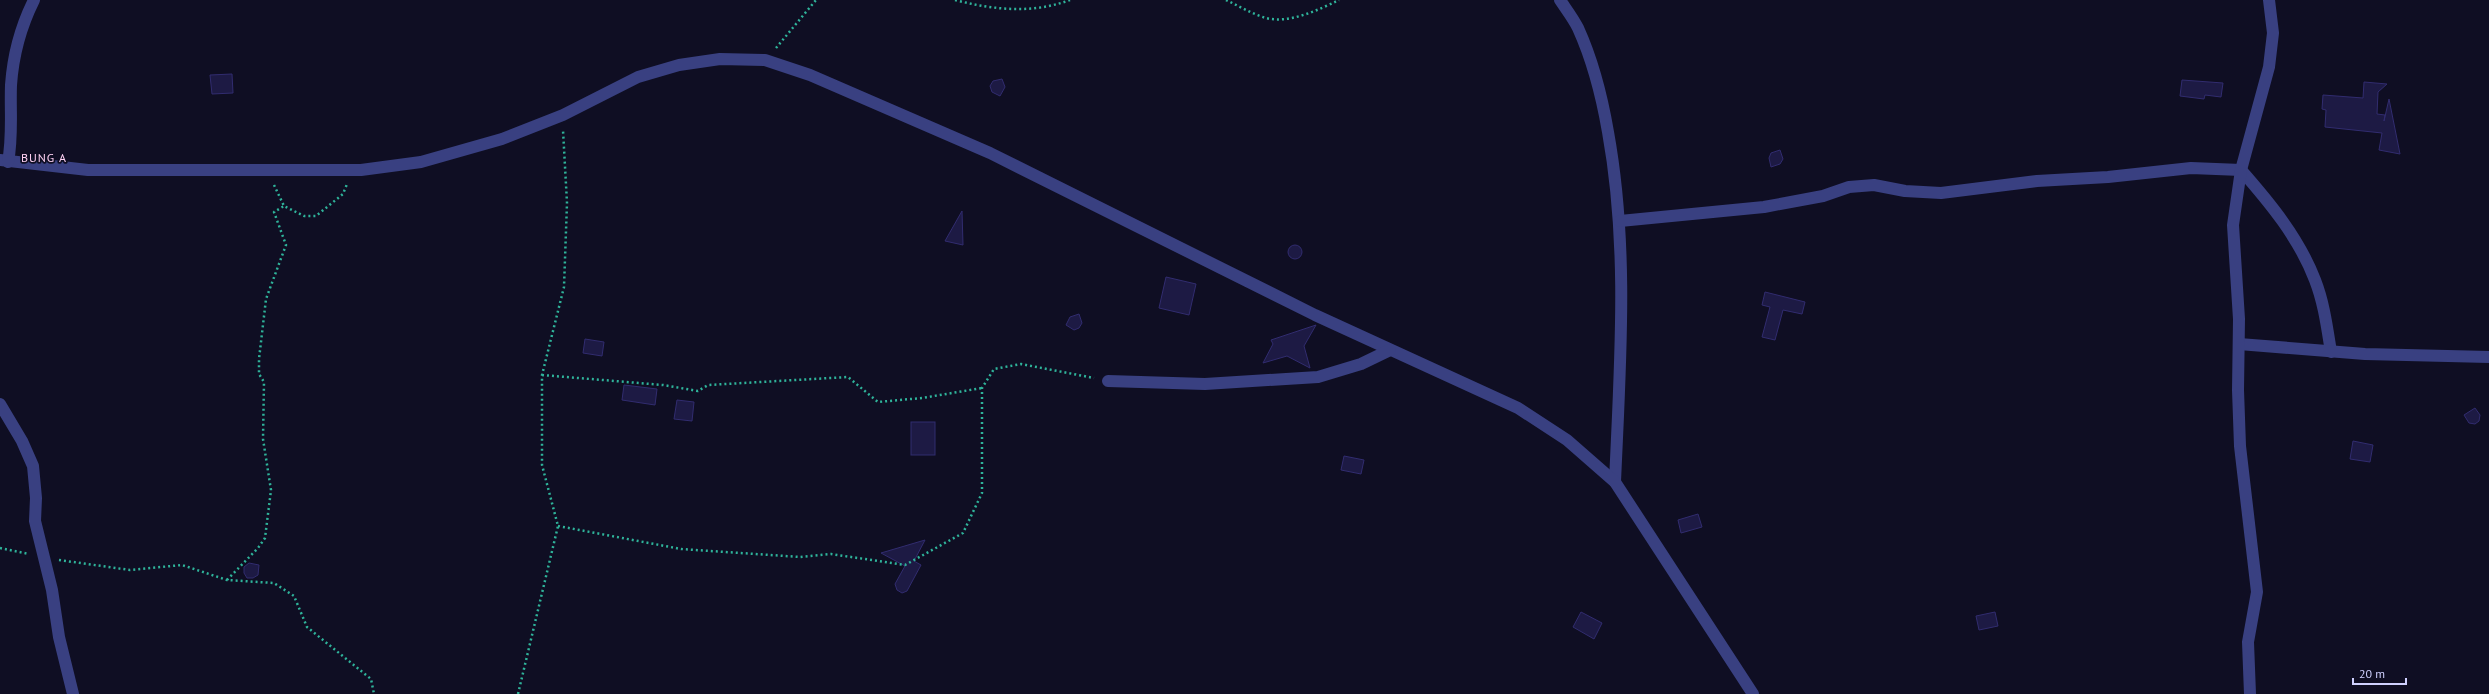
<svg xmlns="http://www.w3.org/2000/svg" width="2489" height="694" font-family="'PT Sans',sans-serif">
<rect width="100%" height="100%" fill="#0f0e23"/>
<g fill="#1d1a44" stroke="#312c6f">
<polygon points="232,74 233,93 212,94 210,75"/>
<polygon points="1002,79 1005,87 1000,96 992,92 990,86 993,81"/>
<polygon points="2182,80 2223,83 2221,97 2205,95 2204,99 2180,96"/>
<polygon points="2364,82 2387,84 2378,92 2377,114 2385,115 2384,121 2389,99 2400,154 2379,150 2382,133 2325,127 2326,110 2322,109 2323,95 2363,98"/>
<polygon points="1780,150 1783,159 1780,164 1771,167 1769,158 1771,153"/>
<polygon points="962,211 963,245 945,241"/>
<circle cx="1295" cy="252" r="7"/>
<polygon points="1166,277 1196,284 1189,315 1159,308"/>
<polygon points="1765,292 1805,302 1802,314 1783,310 1775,340 1762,337 1770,307 1762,305"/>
<polygon points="1079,314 1082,323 1079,328 1074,330 1066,325 1070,317"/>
<polygon points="1316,325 1304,346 1310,368 1287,356 1263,363 1273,344 1271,340"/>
<polygon points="585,339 604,342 602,356 583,353"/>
<polygon points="624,385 657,389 655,405 622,400"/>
<polygon points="677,400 694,402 692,421 674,419"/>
<polygon points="2475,408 2480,415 2479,421 2475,424 2469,423 2464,415"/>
<rect x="911" y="422" width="24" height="33"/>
<polygon points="2353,441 2373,445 2370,462 2350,459"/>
<polygon points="1344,456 1364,460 1361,474 1341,470"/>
<polygon points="1698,514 1702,527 1681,533 1678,520"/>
<polygon points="925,540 914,561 921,565 907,591 902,593 897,590 895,584 905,566 881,553"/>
<polygon points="249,563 259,565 258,575 253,578 247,578 244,573 244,567"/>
<polygon points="1581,612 1602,623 1594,639 1573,627"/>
<polygon points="1995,612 1998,626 1979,630 1976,616"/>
</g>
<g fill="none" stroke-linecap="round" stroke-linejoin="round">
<g stroke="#2fb39a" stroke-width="2.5" stroke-dasharray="2 3" stroke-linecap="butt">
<path d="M 955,0 C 994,10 1032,14 1070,0"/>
<path d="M 1226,0 C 1239,6 1252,14 1266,18 C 1289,24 1318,10 1339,0"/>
<polyline points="776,48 816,0"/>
<polyline points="274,185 284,206 304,216 316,216 343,194 347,184"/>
<polyline points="542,375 663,385 698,391 708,385 848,377 878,402 922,398 982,388"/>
<polyline points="558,526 681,549 800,557 831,554 905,565 963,533 982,493 982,388 994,369 1021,364 1094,378"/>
<polyline points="0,548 29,554"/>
<polyline points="59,560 130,570 182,565 227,580 274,583 294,596 307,627 371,679 374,694"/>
<polyline points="227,580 258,548 265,538 271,490 263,439 264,382 259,374 259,359 266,299 286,245 274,212 284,206"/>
<polyline points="518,694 558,526 542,465 542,375 564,287 567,203 563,130"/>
</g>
<g stroke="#394081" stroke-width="12">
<path d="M 1560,0 C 1566,9 1573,18 1578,28 C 1593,61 1602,97 1608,132 C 1629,248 1620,365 1615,482"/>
<polyline points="0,160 88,170 361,170 421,162 502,139 563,115 638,77 679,65 720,59 765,60 810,75 990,153 1315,315 1518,408 1567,440 1615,482 1753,694"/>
<path d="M 8,162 C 13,136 10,111 11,85 C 13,56 21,26 34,0"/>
<path d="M 1620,221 L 1764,207 L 1823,196 L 1849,187 L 1874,185 L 1905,191 L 1941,193 L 2037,181 L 2108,177 L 2191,168 L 2241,170 C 2270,203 2299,238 2315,280 C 2324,303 2327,327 2331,352"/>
<polyline points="2239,344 2365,354 2489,357"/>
<polyline points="1108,381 1205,384 1318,377 1361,364 1390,350"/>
<polyline points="0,404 22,441 33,466 36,498 35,521 52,590 59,637 73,694"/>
<polyline points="2250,694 2248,642 2257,592 2240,446 2238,390 2239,319 2233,225 2241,170 2269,67 2273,33 2269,0"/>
</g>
</g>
<g text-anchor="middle" stroke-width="3.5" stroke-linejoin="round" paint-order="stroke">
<g font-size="12" letter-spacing="1" fill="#ffd2f4" stroke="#0f0e23">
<text x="44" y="162">BUNG A</text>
</g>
</g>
<path d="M2353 678v6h53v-6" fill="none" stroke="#d0d1ff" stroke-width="2"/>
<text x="2359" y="678" font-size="12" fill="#d0d1ff" stroke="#0f0e23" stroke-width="3" paint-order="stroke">20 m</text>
</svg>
